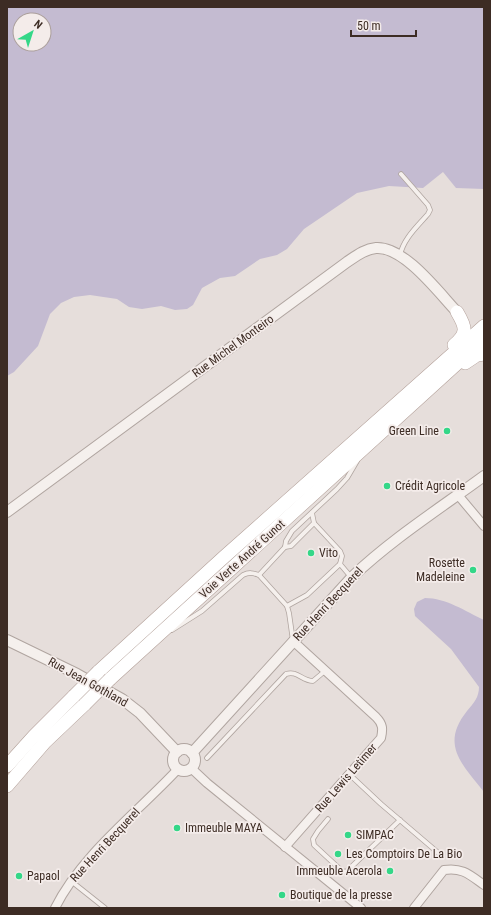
<svg xmlns="http://www.w3.org/2000/svg" width="491" height="915" font-family="'Roboto Condensed',sans-serif">
<rect width="100%" height="100%" fill="#e6dedb"/>
<g fill="#c4bbd1" fill-rule="evenodd">
<path d="M 7,7 L 484,7 L 484,189 L 456,188 L 443,172 L 423,188 L 389,186 L 357,193 L 304,229 L 287,249 L 277,255 L 260,259 L 235,276 L 220,278 L 202,288 L 193,305 L 187,309 L 175,310 L 161,306 L 142,309 L 129,307 L 117,299 L 90,295 L 74,297 L 61,303 L 50,314 L 38,346 L 14,372 L 7,376 ZM 20,20 L 44,20 L 44,44 L 20,44 Z"/>
<path d="M 425,598 C 446,598 465,611 484,620 L 484,792 C 462,764 440,745 467,711 C 474,703 479,697 479,687 L 451,649 L 415,616 L 414,609 L 417,602 Z"/>
</g>
<g fill="none" stroke-linecap="round" stroke-linejoin="round">
<defs>
<g id="service">
<path d="M 400,255 C 404,238 417,227 428,214 L 430,210 L 428,205 L 401,174"/>
<polyline points="314,523 340,551 342,556 340,564"/>
<polyline points="285,547 291,546 314,523 312,513"/>
<polyline points="259,575 287,606"/>
<path d="M 172,630 L 202,611 L 243,575 C 249,572 253,573 259,575 L 285,547 L 286,541 L 292,531 L 337,489 L 347,478 L 357,461"/>
<polyline points="293,641 289,613 287,606 307,595 340,564 351,577"/>
<path d="M 207,758 L 286,674 C 297,670 302,681 313,681 L 325,671"/>
<polyline points="349,774 381,804 442,856"/>
<polyline points="328,819 318,831 313,839 314,845 342,871 346,872 400,820"/>
<polyline points="71,881 105,908"/>
</g>
<g id="minor">
<polyline points="458,495 484,526"/>
<polyline points="191,768 207,783 361,908"/>
<path d="M 285,847 L 381,738 C 383,729 383,724 376,717 L 293,641"/>
<path d="M 55,908 C 82,854 137,813 178,769"/>
<path d="M 414,908 L 444,870 C 462,867 470,875 484,885"/>
</g>
<g id="tertiary">
<path d="M 7,512 L 347,262 C 356,256 365,249 376,248 C 404,246 439,293 457,312"/>
<polyline points="7,640 77,674 122,699 140,713 177,752"/>
<circle cx="184" cy="760" r="11"/>
<path d="M 192,753 L 352,577 C 392,539 439,509 484,476"/>
</g>
<g id="primary">
<path d="M 454,345 C 468,333 466,327 457,312"/>
<polyline points="465,363 477,355 484,354"/>
<polyline points="98,672 224,557 484,326"/>
<polyline points="110,679 484,339"/>
<polyline points="7,766 34,736 74,696"/>
<polyline points="7,786 45,742 85,704"/>
</g>
</defs>
<use href="#service" stroke="#b0a5a0" stroke-width="5.5"/>
<use href="#minor" stroke="#b0a5a0" stroke-width="10"/>
<use href="#tertiary" stroke="#b0a5a0" stroke-width="12"/>
<use href="#primary" stroke="#b3a099" stroke-width="14"/>
<use href="#service" stroke="#f5f0ed" stroke-width="4"/>
<use href="#minor" stroke="#f5f0ed" stroke-width="8"/>
<use href="#tertiary" stroke="#f5f0ed" stroke-width="10"/>
<use href="#primary" stroke="#fff" stroke-width="13"/>
<defs>
<g id="primary-bridge">
<polyline points="74,696 98,672"/>
<polyline points="85,704 110,679"/>
</g>
</defs>
<use href="#primary-bridge" stroke="#b3a099" stroke-width="14" stroke-linecap="butt"/>
<use href="#primary-bridge" stroke="#fff" stroke-width="13"/>
</g>
<g fill="#34d788" stroke="#f4ecea" stroke-width="1.5">
<circle cx="447" cy="431" r="4"/>
<circle cx="387" cy="486" r="4"/>
<circle cx="311" cy="553" r="4"/>
<circle cx="473" cy="570" r="4"/>
<circle cx="177" cy="828" r="4"/>
<circle cx="348" cy="835" r="4"/>
<circle cx="338" cy="854" r="4"/>
<circle cx="390" cy="871" r="4"/>
<circle cx="19" cy="876" r="4"/>
<circle cx="282" cy="895" r="4"/>
</g>
<g text-anchor="middle" stroke-width="3.5" stroke-linejoin="round" paint-order="stroke">
<g font-size="12" fill="#3d2c24" stroke="#f4ecea">
<text transform="translate(233 346) rotate(-36)" y="4">Rue Michel Monteiro</text>
<text transform="translate(242 559) rotate(-42)" y="4">Voie Verte André Gunot</text>
<text transform="translate(328 604) rotate(-47)" y="4">Rue Henri Becquerel</text>
<text transform="translate(88 682) rotate(29)" y="4">Rue Jean Gothland</text>
<text transform="translate(346 778) rotate(-49)" y="4">Rue Lewis Letimer</text>
<text transform="translate(105 845) rotate(-47)" y="4">Rue Henri Becquerel</text>
</g>
<g font-size="12" fill="#3d2c24" stroke="#f4ecea" text-anchor="start">
<text x="439" y="435" text-anchor="end">Green Line</text>
<text x="395" y="490">Crédit Agricole</text>
<text x="319" y="557">Vito</text>
<text x="465" y="567" text-anchor="end">Rosette<tspan x="465" dy="14">Madeleine</tspan></text>
<text x="185" y="832">Immeuble MAYA</text>
<text x="356" y="839">SIMPAC</text>
<text x="346" y="858">Les Comptoirs De La Bio</text>
<text x="382" y="875" text-anchor="end">Immeuble Acerola</text>
<text x="27" y="880">Papaol</text>
<text x="290" y="899">Boutique de la presse</text>
</g>
</g>
<rect width="491" height="915" fill="none" stroke="#3d2c24" stroke-width="16"/>
<g transform="translate(32 32) rotate(39)"><circle r="19" fill="#f4ecea" stroke="#ab9f9b"/>
<path d="M0-3L7 15L0 10L-7 15Z" fill="#34d788"/>
<text y="-6" font-size="11" font-weight="bold" text-anchor="middle" fill="#3d2c24">N</text>
</g>
<path d="M351 30v6h65v-6" fill="none" stroke="#3d2c24" stroke-width="2"/>
<text x="357" y="30" font-size="12" fill="#3d2c24" stroke="#f4ecea" stroke-width="3" paint-order="stroke">50 m</text>
</svg>
